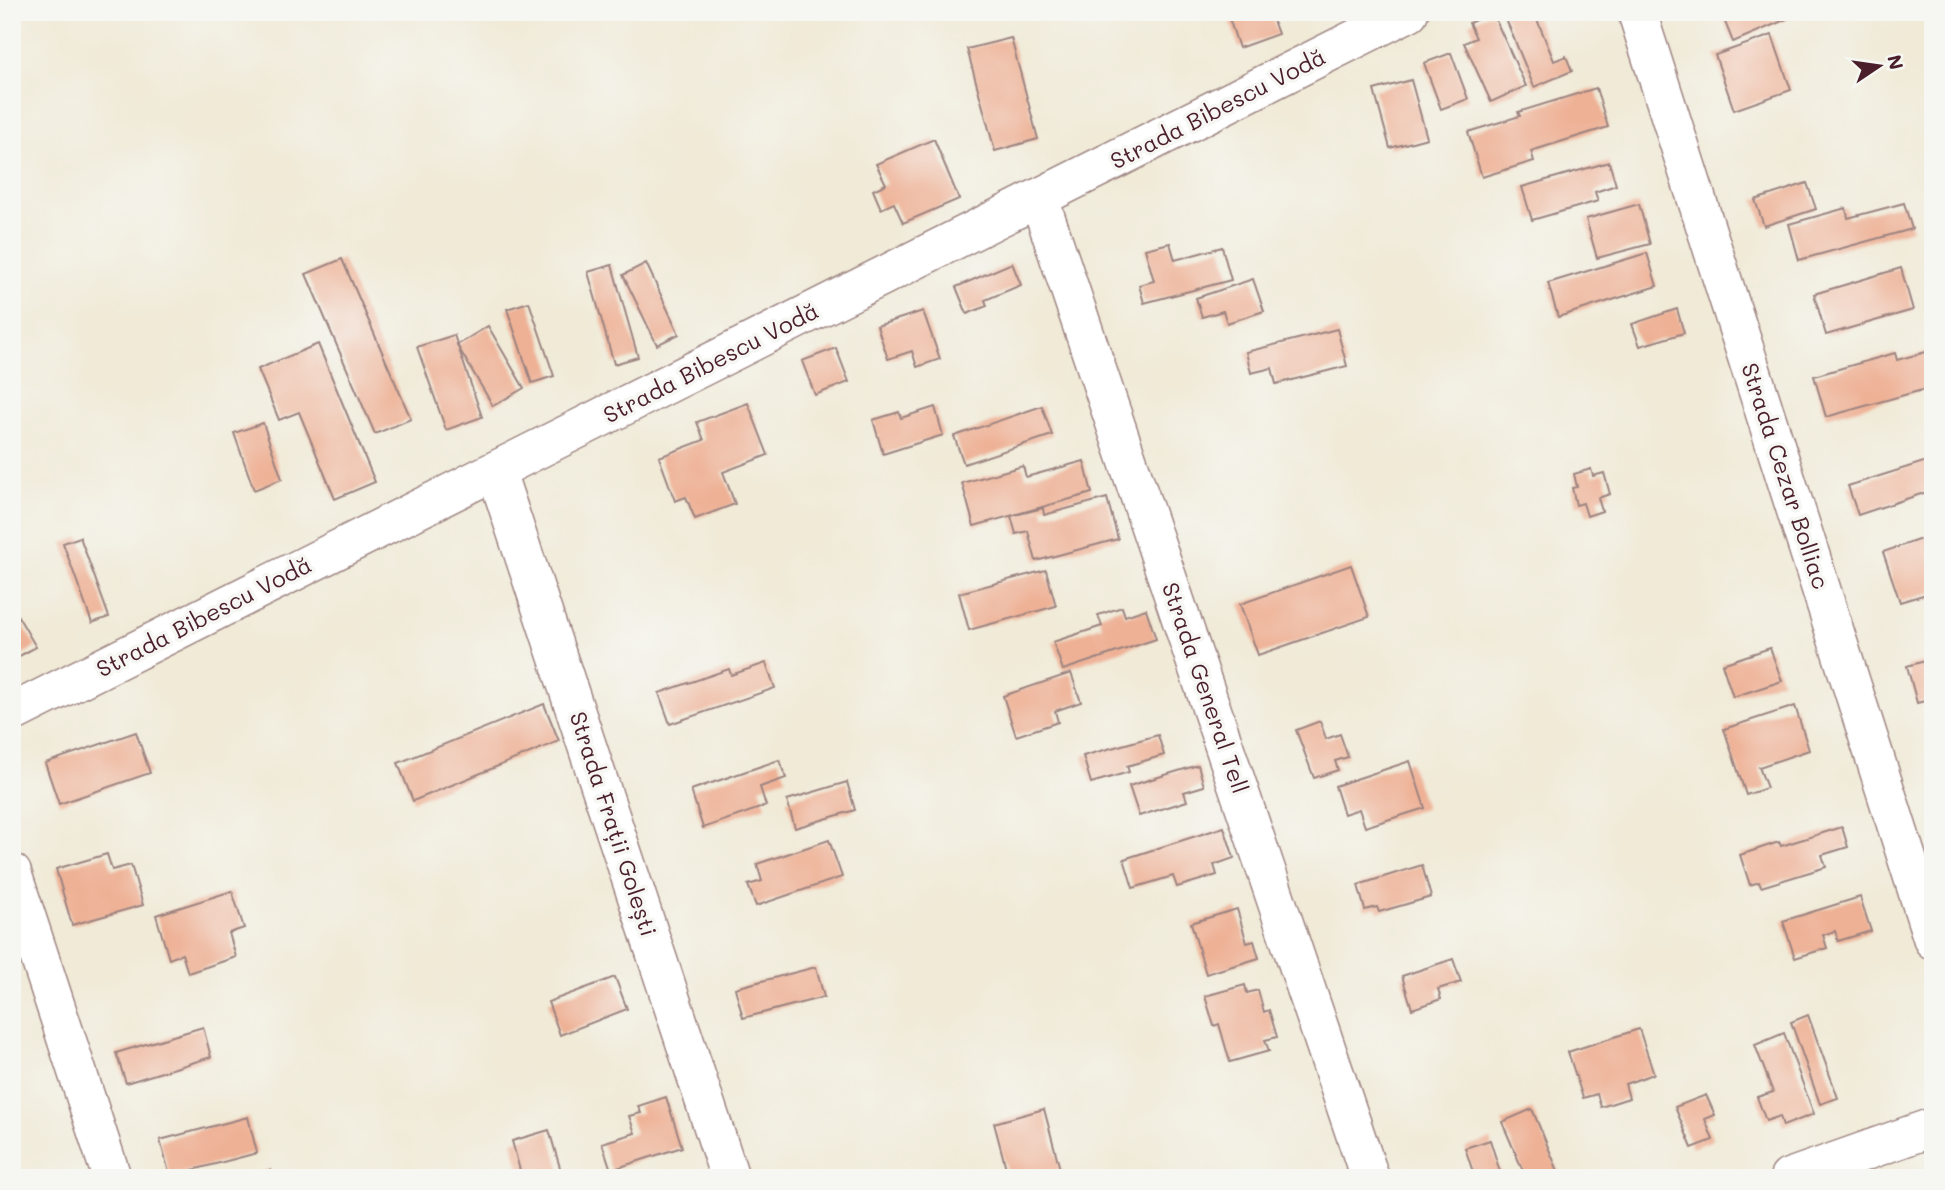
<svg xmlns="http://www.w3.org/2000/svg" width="1945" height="1190" font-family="Mali,sans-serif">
<rect width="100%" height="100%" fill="#f6f6f2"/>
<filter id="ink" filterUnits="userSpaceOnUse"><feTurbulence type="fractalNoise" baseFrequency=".0143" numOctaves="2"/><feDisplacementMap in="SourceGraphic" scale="14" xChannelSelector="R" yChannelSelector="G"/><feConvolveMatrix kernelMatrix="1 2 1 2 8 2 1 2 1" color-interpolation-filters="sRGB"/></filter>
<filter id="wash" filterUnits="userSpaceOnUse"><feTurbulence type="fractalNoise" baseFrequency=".00686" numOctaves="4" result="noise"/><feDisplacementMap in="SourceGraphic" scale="28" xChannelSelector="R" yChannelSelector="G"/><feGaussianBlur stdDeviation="1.57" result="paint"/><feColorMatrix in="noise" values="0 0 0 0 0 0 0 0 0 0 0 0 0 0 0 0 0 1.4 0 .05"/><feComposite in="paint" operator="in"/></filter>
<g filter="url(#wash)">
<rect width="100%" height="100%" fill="#f0ead7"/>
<g id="blocks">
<g fill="#eeb195">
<polygon points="1227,12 1270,12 1278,34 1239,48"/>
<polygon points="1492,12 1526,86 1491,102 1464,43 1476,38 1469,23"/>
<polygon points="1503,12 1534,12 1554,61 1566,56 1572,71 1534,87"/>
<polygon points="1721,12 1793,12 1794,16 1733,42"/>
<polygon points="1772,35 1791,90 1734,110 1715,55"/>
<polygon points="1011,38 1038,139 995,151 967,49"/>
<polygon points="1451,53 1468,99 1441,109 1424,63"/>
<polygon points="1411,80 1427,138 1390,148 1374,90"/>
<polygon points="1596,88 1608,127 1531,151 1534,161 1482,177 1468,132 1520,116 1518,112"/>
<polygon points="934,139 959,199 903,223 894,203 881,209 873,190 886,184 876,164"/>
<polygon points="1609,162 1616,185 1595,192 1598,201 1532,220 1522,187"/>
<polygon points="1807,183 1816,209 1764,226 1755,200"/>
<polygon points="1904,203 1912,229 1799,260 1789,224 1846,208 1848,218"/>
<polygon points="1639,204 1650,244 1597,258 1586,219"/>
<polygon points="1170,243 1175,260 1222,247 1231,280 1144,303 1139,285 1154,281 1145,249"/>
<polygon points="1647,253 1657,286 1558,317 1548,283"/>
<polygon points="342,259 411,419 375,434 306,274"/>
<polygon points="646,263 679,334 657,345 623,275"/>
<polygon points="1012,263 1021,285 985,300 987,306 967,314 956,287"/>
<polygon points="612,265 638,357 614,364 588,272"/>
<polygon points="1901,268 1913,310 1826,335 1814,294"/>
<polygon points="1253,279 1264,311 1227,323 1223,311 1202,317 1196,298"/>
<polygon points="529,302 554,376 532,383 507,309"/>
<polygon points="1677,309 1684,333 1640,346 1632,324"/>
<polygon points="923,311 940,359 917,367 912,351 888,359 877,326"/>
<polygon points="488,326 524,388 493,406 457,345"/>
<polygon points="1337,329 1347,366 1276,384 1272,368 1251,373 1246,352"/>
<polygon points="454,335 482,417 446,430 417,347"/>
<polygon points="318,344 375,482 335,499 299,412 279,420 258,369"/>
<polygon points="836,348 849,382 815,395 802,361"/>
<polygon points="1933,350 1933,387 1826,417 1814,376 1895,353 1897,360"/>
<polygon points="748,403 768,455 723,472 735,504 695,519 686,497 675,501 659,457 704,440 697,422"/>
<polygon points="1042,406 1052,435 964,464 954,436"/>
<polygon points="935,407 943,435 883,454 873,420 899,412 901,418"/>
<polygon points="263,423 282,479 254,490 234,433"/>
<polygon points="1933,459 1933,490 1858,515 1848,486"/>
<polygon points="1084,461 1092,493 974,526 962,483 1023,466 1026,477"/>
<polygon points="1591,469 1593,476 1604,473 1610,494 1598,498 1602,511 1587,516 1583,503 1576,505 1572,488 1577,487 1574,474"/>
<polygon points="1107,498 1118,539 1036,561 1028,531 1016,534 1011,516 1043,508 1044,515"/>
<polygon points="1933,535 1933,592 1900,602 1883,552"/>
<polygon points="80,537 109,617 92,623 63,543"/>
<polygon points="1351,565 1369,617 1258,655 1240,604"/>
<polygon points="1046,570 1056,606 969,630 959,593"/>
<polygon points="12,606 36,647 12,660"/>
<polygon points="1122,607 1125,616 1146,609 1156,639 1063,670 1053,642 1102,626 1098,615"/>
<polygon points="1770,648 1782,681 1733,697 1722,664"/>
<polygon points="1932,659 1933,699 1917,703 1907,666"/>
<polygon points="766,663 775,688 670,724 659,693 729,669 731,675"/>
<polygon points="1071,673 1081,702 1055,711 1058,722 1016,736 1003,696"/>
<polygon points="544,704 559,741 413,801 398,763"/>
<polygon points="1795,706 1809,750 1759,767 1767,788 1746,795 1724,729"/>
<polygon points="1320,721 1326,739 1340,734 1348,757 1335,761 1338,770 1314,778 1296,730"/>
<polygon points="136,732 150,773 59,804 45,763"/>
<polygon points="1933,733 1933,755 1932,755 1926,734"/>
<polygon points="1158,735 1164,755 1127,766 1129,772 1091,783 1083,756"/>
<polygon points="779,760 786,778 760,787 766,806 703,828 691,790"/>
<polygon points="1410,761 1425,808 1365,827 1359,809 1344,814 1335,786"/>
<polygon points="1198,765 1204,786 1184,792 1187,801 1139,816 1129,786"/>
<polygon points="847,782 855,810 795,828 787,800"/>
<polygon points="1224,827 1234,858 1214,865 1217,875 1177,887 1173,876 1133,888 1124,859"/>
<polygon points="1842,827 1848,847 1822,855 1826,867 1761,887 1759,882 1750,885 1740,855 1779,842 1781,846"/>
<polygon points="829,840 842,877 756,906 748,885 762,881 757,864"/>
<polygon points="107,854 112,870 131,865 143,905 72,925 56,869"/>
<polygon points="1422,865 1431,897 1379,912 1377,907 1365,910 1358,885"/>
<polygon points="232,891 244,928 229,933 236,957 188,973 182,954 169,959 156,915"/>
<polygon points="1860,897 1871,931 1838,941 1835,931 1823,935 1827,948 1795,958 1783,921"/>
<polygon points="1237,909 1247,943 1254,941 1259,958 1206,974 1191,923"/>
<polygon points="1453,959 1461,982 1438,989 1441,999 1412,1009 1402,976"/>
<polygon points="816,967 824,997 743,1018 735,988"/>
<polygon points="615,977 627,1009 560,1035 548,1002"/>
<polygon points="1245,985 1247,993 1258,990 1264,1012 1269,1010 1277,1037 1265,1040 1269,1051 1230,1062 1219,1024 1214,1026 1205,996"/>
<polygon points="1808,1015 1838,1098 1820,1104 1791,1022"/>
<polygon points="203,1027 211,1057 126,1083 116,1053"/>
<polygon points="1639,1029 1654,1074 1625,1084 1629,1098 1601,1107 1597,1094 1583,1098 1568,1052"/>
<polygon points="1784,1033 1814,1114 1783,1126 1780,1116 1766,1121 1757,1097 1773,1092 1755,1045"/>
<polygon points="1706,1095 1715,1115 1705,1119 1713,1140 1692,1148 1675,1107"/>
<polygon points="666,1097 682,1147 611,1170 602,1143 635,1133 629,1116 641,1113 638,1106"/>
<polygon points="1044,1109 1060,1169 1025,1178 1004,1178 1003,1173 1007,1172 994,1123"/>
<polygon points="1532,1109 1561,1178 1526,1178 1502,1122"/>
<polygon points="248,1117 257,1153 170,1176 160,1140"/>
<polygon points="549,1130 563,1178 522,1178 512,1141"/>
<polygon points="1490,1140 1502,1178 1475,1178 1465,1148"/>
<polygon points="270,1170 273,1178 243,1178 243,1177"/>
</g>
</g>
</g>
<g filter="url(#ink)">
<use href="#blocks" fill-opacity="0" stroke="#9d8481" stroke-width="2"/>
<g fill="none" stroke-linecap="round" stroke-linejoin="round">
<defs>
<g id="minor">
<polyline points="1637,12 1933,940"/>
<polyline points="1039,198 1370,1178"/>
<polyline points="496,471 730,1178"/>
<polyline points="12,713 1409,12"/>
<polyline points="12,873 112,1178"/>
</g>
<polyline id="tertiary" points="1789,1178 1933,1127"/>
</defs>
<use href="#minor" stroke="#9d8481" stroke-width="41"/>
<use href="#tertiary" stroke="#9d8481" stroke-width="41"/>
<use href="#minor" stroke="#fff" stroke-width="38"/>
<use href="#tertiary" stroke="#fff" stroke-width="38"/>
</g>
</g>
<g text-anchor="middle" stroke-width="7" stroke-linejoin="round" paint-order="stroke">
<g font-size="23" fill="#4a1f2b" stroke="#f6f6f2">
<text transform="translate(1218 109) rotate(-27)" y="8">Strada Bibescu Vodă</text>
<text transform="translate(711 363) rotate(-27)" y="8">Strada Bibescu Vodă</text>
<text transform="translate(1785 476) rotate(72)" y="8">Strada Cezar Bolliac</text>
<text transform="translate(204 617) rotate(-27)" y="8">Strada Bibescu Vodă</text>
<text transform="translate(1205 688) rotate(71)" y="8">Strada General Tell</text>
<text transform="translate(613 824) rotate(72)" y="8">Strada Frații Golești</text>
</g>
</g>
<rect width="1945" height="1190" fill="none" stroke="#f6f6f2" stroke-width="42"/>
<g transform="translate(1879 66) rotate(77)" stroke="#f6f6f2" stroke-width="5" paint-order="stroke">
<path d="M0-5L12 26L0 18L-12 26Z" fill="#4a1f2b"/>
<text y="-10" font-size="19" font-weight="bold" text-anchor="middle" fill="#4a1f2b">N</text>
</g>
</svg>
